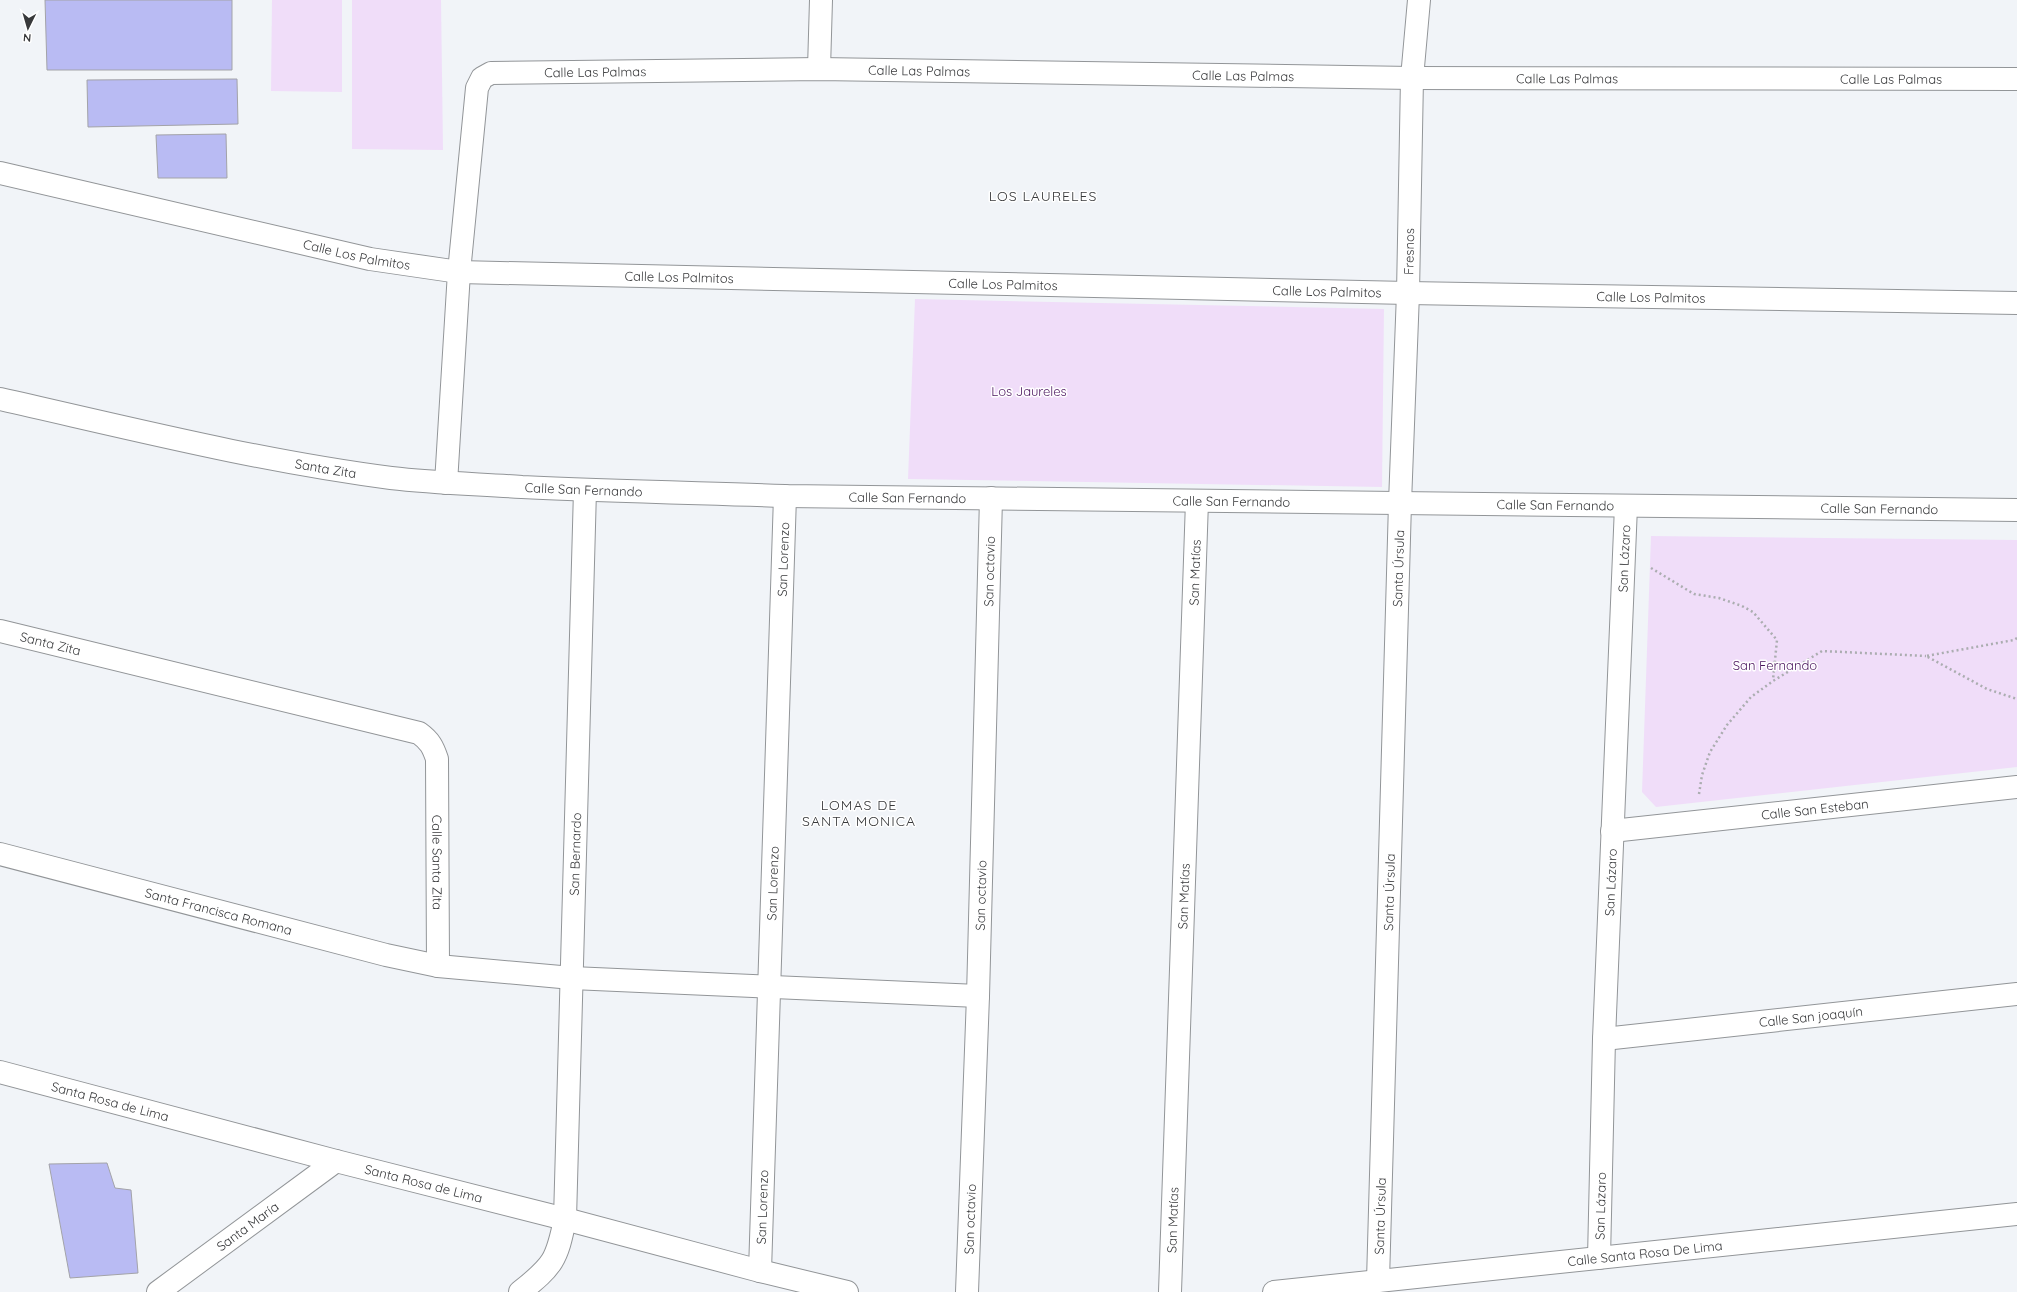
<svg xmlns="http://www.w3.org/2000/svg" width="2017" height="1292" font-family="Quicksand,sans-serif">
<rect width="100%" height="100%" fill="#f1f4f8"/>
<g fill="#f0ddf9">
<polygon points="272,0 342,0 342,92 271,91"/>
<polygon points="352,0 441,0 443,150 352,149"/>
<polygon points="915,299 1384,309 1382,487 908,479"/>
<polygon points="1651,536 2017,540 2017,767 1656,807 1642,792"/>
</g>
<g fill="#b9bbf3" stroke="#a3a3a8">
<polygon points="45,0 232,0 232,70 47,70"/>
<polygon points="237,79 238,124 88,127 87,80"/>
<polygon points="226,134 227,178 158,178 156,135"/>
<polygon points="107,1163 115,1188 131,1190 138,1273 70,1278 49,1164"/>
</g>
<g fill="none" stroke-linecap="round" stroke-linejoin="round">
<defs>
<g id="minor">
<polyline points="819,69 821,0"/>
<path id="s1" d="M 0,173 L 370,259 L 459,272 L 1408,293 L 2017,303"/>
<path id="s2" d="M 0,399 C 129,428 259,461 391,478 C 434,483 478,484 522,487 C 610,491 697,493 785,496 L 2017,510"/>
<path id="s3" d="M 446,483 L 459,272 L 477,88 L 482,78 L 491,73 L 819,69 L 1412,78 L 2017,79"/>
<path id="s4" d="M 0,631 L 419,733 C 430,741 433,747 437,759 L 438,966"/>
<path id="s5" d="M 1612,831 L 2017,787"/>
<path id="s6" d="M 0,854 L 386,955 L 438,966 L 572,978 L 978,996"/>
<path id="s7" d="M 1604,1039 L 2017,994"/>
<path id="s8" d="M 0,1072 L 336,1161 L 565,1219 L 760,1271 L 847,1292"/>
<path id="s9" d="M 1599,1258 L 1604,1039 L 1626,506"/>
<path id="s10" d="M 760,1271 L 785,496"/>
<path id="s11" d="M 1378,1281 L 1400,503 L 1408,293 L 1412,78 L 1419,0"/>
<path id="s12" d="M 158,1292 L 336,1161"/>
<path id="s13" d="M 520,1292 C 553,1266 557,1260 565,1219 L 585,490"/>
<path id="s14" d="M 967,1292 L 978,996 L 991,498"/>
<path id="s15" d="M 1170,1292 L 1197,501"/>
<path id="s16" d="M 1274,1292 L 2017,1214"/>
</g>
</defs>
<use href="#minor" stroke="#929598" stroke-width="24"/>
<g stroke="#abadb0" stroke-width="2.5" stroke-dasharray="2 3" stroke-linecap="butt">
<polyline points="1651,568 1694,594 1719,598 1742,606 1753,612 1777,640 1773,680"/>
<polyline points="2017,638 2014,640 1926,656 1987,689 2017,699"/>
<polyline points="1699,794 1702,775 1710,752 1727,725 1751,697 1773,681 1822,651 1926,656"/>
</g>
<use href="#minor" stroke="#fff" stroke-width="22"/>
</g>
<g text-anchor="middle" stroke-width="3" stroke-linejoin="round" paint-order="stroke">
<g font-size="13" fill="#38393b" stroke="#fff">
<text dy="5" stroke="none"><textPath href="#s3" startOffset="522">Calle Las Palmas</textPath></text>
<text dy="5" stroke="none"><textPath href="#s3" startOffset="846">Calle Las Palmas</textPath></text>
<text dy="5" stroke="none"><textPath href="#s3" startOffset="1170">Calle Las Palmas</textPath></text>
<text dy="5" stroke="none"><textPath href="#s3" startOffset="1494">Calle Las Palmas</textPath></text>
<text dy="5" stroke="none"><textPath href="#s3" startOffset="1818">Calle Las Palmas</textPath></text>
<text dy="5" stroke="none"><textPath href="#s11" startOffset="1030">Fresnos</textPath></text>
<text dy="5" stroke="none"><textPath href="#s1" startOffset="366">Calle Los Palmitos</textPath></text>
<text dy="5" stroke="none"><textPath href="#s1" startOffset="690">Calle Los Palmitos</textPath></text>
<text dy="5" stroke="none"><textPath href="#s1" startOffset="1014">Calle Los Palmitos</textPath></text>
<text dy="5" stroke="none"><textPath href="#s1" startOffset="1338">Calle Los Palmitos</textPath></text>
<text dy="5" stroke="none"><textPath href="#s1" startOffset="1662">Calle Los Palmitos</textPath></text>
<text dy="5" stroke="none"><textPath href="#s2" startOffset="333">Santa Zita</textPath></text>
<text dy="5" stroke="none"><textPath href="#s2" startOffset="592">Calle San Fernando</textPath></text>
<text dy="5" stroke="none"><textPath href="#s2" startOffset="916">Calle San Fernando</textPath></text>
<text dy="5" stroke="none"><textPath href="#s2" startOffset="1240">Calle San Fernando</textPath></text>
<text dy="5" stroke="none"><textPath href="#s2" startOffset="1564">Calle San Fernando</textPath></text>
<text dy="5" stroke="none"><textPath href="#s2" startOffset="1888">Calle San Fernando</textPath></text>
<text dy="5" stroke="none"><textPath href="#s9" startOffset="700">San Lázaro</textPath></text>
<text dy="5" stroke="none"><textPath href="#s10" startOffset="712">San Lorenzo</textPath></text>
<text dy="5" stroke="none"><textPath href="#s11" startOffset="713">Santa Úrsula</textPath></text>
<text dy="5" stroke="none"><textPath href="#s14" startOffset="721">San octavio</textPath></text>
<text dy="5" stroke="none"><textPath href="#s15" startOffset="720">San Matías</textPath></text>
<text dy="5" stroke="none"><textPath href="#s4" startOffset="52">Santa Zita</textPath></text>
<text dy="5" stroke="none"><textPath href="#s5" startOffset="204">Calle San Esteban</textPath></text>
<text dy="5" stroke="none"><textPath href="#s13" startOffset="454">San Bernardo</textPath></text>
<text dy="5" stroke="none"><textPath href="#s4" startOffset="567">Calle Santa Zita</textPath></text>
<text dy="5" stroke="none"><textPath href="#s9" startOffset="376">San Lázaro</textPath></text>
<text dy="5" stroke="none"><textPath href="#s10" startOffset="388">San Lorenzo</textPath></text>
<text dy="5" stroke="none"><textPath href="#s11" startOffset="389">Santa Úrsula</textPath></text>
<text dy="5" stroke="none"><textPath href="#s14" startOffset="397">San octavio</textPath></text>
<text dy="5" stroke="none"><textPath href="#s15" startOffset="396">San Matías</textPath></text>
<text dy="5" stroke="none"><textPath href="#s6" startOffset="226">Santa Francisca Romana</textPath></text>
<text dy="5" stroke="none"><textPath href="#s7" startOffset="208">Calle San joaquín</textPath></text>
<text dy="5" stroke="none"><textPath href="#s8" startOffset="114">Santa Rosa de Lima</textPath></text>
<text dy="5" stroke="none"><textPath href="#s8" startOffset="438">Santa Rosa de Lima</textPath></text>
<text dy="5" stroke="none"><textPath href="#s9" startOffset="52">San Lázaro</textPath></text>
<text dy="5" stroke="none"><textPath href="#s10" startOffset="64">San Lorenzo</textPath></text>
<text dy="5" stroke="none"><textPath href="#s11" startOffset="65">Santa Úrsula</textPath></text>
<text dy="5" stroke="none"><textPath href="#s14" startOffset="73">San octavio</textPath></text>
<text dy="5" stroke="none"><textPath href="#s15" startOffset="72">San Matías</textPath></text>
<text dy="5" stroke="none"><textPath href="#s12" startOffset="111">Santa María</textPath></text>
<text dy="5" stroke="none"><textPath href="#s16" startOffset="373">Calle Santa Rosa De Lima</textPath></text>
</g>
<g font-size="13" fill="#49135d" stroke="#fff">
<text x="1029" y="396">Los Jaureles</text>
<text x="1775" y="670">San Fernando</text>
</g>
<g font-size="14" letter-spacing="1" fill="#38393b" stroke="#fff">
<text x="1043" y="201">LOS LAURELES</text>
<text x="859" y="810">LOMAS DE<tspan x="859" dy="16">SANTA MONICA</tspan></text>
</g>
</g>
<g transform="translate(28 28) rotate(185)" stroke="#ffffff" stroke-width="3" paint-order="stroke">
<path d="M0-3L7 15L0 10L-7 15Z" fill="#38393b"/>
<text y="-6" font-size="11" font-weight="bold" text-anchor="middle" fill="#38393b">N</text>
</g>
</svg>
